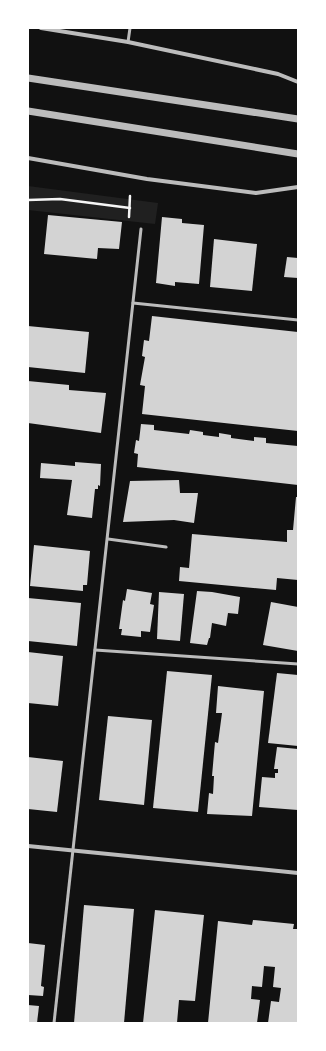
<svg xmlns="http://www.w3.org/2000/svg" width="326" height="1051" font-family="Poppins,sans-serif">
<rect width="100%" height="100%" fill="#111"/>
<polygon fill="#202020" points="28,186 158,203 155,224 28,210"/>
<g fill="#d3d3d3">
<polygon points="48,215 122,222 119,249 98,248 97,259 44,254"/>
<polygon points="162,217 182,219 182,223 204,225 199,284 175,282 175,286 156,283"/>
<polygon points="214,239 257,244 252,291 210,287"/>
<polygon points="287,257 298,258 298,278 284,277"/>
<polygon points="152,316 298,332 298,431 142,414 145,386 140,385 145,357 142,356 144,340 149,341"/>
<polygon points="28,326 89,332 85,373 28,367"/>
<polygon points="28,381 69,385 69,390 106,393 101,433 28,423"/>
<polygon points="141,424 154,425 154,430 189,434 190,430 203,432 203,435 219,437 219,433 231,435 231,438 254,441 254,437 266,438 266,443 298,446 298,485 137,467 138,454 134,453 136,440 139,441"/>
<polygon points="75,462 101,464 100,486 98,485 98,489 95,489 92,518 67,515 72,480 40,478 41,463 75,466"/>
<polygon points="179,480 180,493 198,493 194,523 174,520 123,522 130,481"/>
<polygon points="296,497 298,497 298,580 277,578 276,590 179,581 180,567 189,568 192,534 287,542 287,530 293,530"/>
<polygon points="34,545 90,551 87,585 83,585 83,591 30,586"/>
<polygon points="127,589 152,593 150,604 154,605 150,632 141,631 141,637 121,635 122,629 119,629 123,600 125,601"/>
<polygon points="197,591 212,592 240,597 238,614 228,613 226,626 212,623 210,638 209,638 207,645 190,643"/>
<polygon points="159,592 184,594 180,641 157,639"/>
<polygon points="28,598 81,603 77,646 28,641"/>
<polygon points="271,602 298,607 298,651 263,645"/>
<polygon points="28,652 63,656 58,706 28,703"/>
<polygon points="167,671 212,675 198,812 153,808"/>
<polygon points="277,673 298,675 298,746 268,743"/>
<polygon points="218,686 264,691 252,816 207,814 209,793 213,794 214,776 212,776 215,742 218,743 222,713 216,713"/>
<polygon points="108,716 152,720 144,805 99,800"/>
<polygon points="277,747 298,749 298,810 259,807 262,777 275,778 275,773 278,773 278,769 274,769"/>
<polygon points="28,757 63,761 57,812 28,809"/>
<polygon points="84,905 134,909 124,1023 74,1023"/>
<polygon points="155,910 204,915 195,1001 179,1000 177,1023 143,1023"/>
<polygon points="253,920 294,924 293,929 298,929 298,1023 268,1023 271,1001 279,1002 281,988 273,987 275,967 264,966 262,987 252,986 251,999 260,1000 257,1023 208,1023 218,921 252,925"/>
<polygon points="28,943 45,945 41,986 44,987 43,996 28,995"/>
<polygon points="28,1005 39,1006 37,1023 28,1023"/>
</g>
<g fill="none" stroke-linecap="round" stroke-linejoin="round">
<g stroke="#f5f5f5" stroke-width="2.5">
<polyline points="28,200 60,199 130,208"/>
<polyline points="129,217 130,196"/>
</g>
<g stroke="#bcbcbc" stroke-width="3">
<polyline points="128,42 130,28"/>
<polyline points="133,303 298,320"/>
<polyline points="108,539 166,547"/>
<polyline points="95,650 298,664"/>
<polyline points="54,1023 141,229"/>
</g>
<g stroke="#bcbcbc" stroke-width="4">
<polyline points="41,28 128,42 278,74 298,82"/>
<polyline points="28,158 147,179 256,193 298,187"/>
<polyline points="28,846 298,873"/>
</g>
<g stroke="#bcbcbc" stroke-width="7">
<polyline points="28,78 298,119"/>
<polyline points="28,111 298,154"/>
</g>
</g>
<rect width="326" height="1051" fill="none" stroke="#ffffff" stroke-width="58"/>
</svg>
